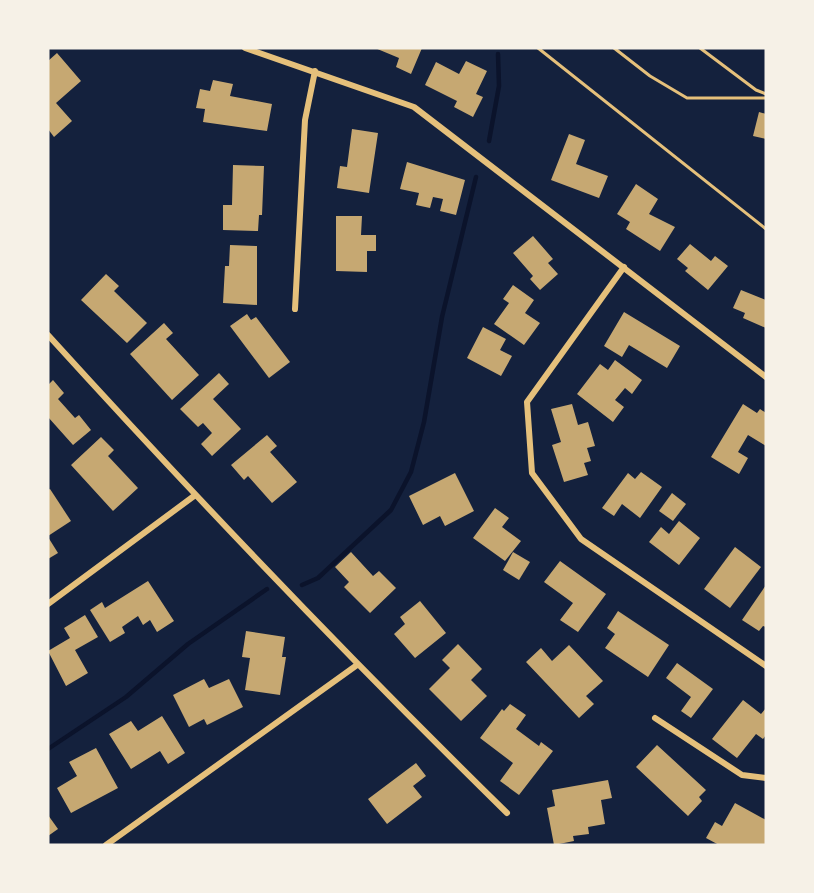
<svg xmlns="http://www.w3.org/2000/svg" width="814" height="893" font-family="'Titillium Web',sans-serif">
<rect width="100%" height="100%" fill="#14213d"/>
<g fill="none" stroke-linecap="round" stroke-linejoin="round">
<g stroke="#0b132b" stroke-width="4.5">
<polyline points="489,141 499,86 498,54"/>
<polyline points="302,585 318,578 391,510 411,472 424,422 442,317 476,177"/>
<polyline points="48,749 126,697 188,644 267,589"/>
</g>
</g>
<g fill="#c6a872">
<polygon points="375,48 422,48 411,74 396,67 399,58"/>
<polygon points="57,53 81,81 56,103 72,121 54,137 48,129 48,61"/>
<polygon points="466,61 487,71 476,94 483,97 473,117 454,107 457,101 425,85 436,62 459,74"/>
<polygon points="213,80 233,84 230,96 272,104 267,131 203,122 205,109 196,108 200,89 210,91"/>
<polygon points="759,112 766,114 766,139 753,136"/>
<polygon points="352,129 378,133 369,193 337,188 340,166 347,167"/>
<polygon points="569,134 585,140 576,164 608,176 599,198 551,180"/>
<polygon points="407,162 465,180 456,215 440,211 443,199 433,197 430,208 416,205 419,193 400,189"/>
<polygon points="233,165 264,166 262,215 259,215 258,231 223,230 223,205 232,205"/>
<polygon points="636,184 658,199 649,214 675,227 660,251 626,229 630,222 617,214"/>
<polygon points="336,216 362,216 361,235 376,235 376,251 367,251 367,272 336,271"/>
<polygon points="533,236 553,259 548,263 558,274 540,290 530,279 533,276 513,253"/>
<polygon points="690,244 711,261 715,256 728,266 708,290 685,271 688,268 677,259"/>
<polygon points="230,245 257,246 257,305 223,303 225,266 229,266"/>
<polygon points="106,274 119,286 114,291 147,323 127,343 81,300"/>
<polygon points="513,285 534,300 525,313 540,323 524,345 494,324 509,303 503,299"/>
<polygon points="741,290 766,300 766,328 743,318 745,313 733,308"/>
<polygon points="624,312 680,346 667,368 629,345 622,357 604,346"/>
<polygon points="247,314 251,320 256,317 290,362 269,378 230,326"/>
<polygon points="164,323 173,333 166,339 199,375 172,400 130,354"/>
<polygon points="483,327 506,339 500,350 512,356 501,376 467,358"/>
<polygon points="615,360 642,380 632,394 625,388 615,400 624,407 613,422 577,394 600,364 608,370"/>
<polygon points="219,373 229,384 213,399 241,429 212,456 201,444 212,433 203,423 198,427 180,409"/>
<polygon points="53,380 64,393 58,399 75,418 79,415 91,430 73,445 48,417 48,385"/>
<polygon points="572,404 578,425 588,422 595,446 587,448 591,461 584,463 588,475 564,482 552,445 561,442 551,409"/>
<polygon points="743,404 757,413 760,409 766,413 766,446 748,435 738,452 748,458 739,474 711,457"/>
<polygon points="267,435 277,446 270,452 297,482 272,503 248,476 244,480 231,465"/>
<polygon points="101,437 114,450 108,456 138,488 113,511 71,465"/>
<polygon points="641,472 662,487 640,518 622,504 614,516 602,508 628,473 635,479"/>
<polygon points="455,473 474,511 445,526 440,516 423,525 409,496"/>
<polygon points="50,489 71,521 48,536 48,490"/>
<polygon points="672,493 686,504 673,521 659,511"/>
<polygon points="495,508 509,518 502,527 521,541 505,561 473,538"/>
<polygon points="679,521 700,538 679,565 649,542 661,527 669,534"/>
<polygon points="48,537 58,553 48,559"/>
<polygon points="735,547 761,567 730,608 704,589"/>
<polygon points="351,552 373,576 379,571 396,588 370,613 344,587 349,582 335,567"/>
<polygon points="513,552 530,562 519,580 503,570"/>
<polygon points="560,561 606,594 578,632 560,620 573,603 544,582"/>
<polygon points="148,581 174,621 157,632 150,620 143,625 138,616 122,627 125,633 110,642 90,610 102,602 105,608"/>
<polygon points="766,585 766,627 763,626 759,631 742,620"/>
<polygon points="420,601 446,633 415,658 394,634 405,624 400,617"/>
<polygon points="618,611 669,645 648,677 605,648 615,634 607,628"/>
<polygon points="85,615 98,637 75,650 88,673 66,686 48,651 70,638 64,628"/>
<polygon points="246,631 285,637 282,657 286,657 280,695 245,690 250,658 242,657"/>
<polygon points="458,644 482,669 471,680 487,696 461,721 429,689 450,668 442,660"/>
<polygon points="569,645 603,681 586,696 594,704 579,718 526,662 541,648 552,661"/>
<polygon points="677,663 713,689 691,718 681,711 691,697 666,678"/>
<polygon points="204,679 209,688 229,679 243,707 207,725 204,719 189,727 173,695"/>
<polygon points="743,700 761,714 766,708 766,735 763,739 756,734 737,758 712,739"/>
<polygon points="510,704 526,715 516,729 539,746 541,742 553,751 519,795 500,781 513,763 480,738 502,709 504,711"/>
<polygon points="162,716 185,753 168,764 160,751 131,769 109,734 131,721 138,731"/>
<polygon points="657,745 706,790 699,797 702,801 688,816 636,767"/>
<polygon points="96,748 118,788 71,813 57,788 77,776 69,762"/>
<polygon points="416,763 426,776 413,786 422,797 387,824 368,799"/>
<polygon points="608,780 612,798 601,800 605,824 588,827 589,834 573,836 574,841 554,845 547,808 555,806 552,790"/>
<polygon points="735,803 766,820 766,845 719,845 706,838 715,822 722,826"/>
<polygon points="48,815 58,829 48,836"/>
</g>
<g fill="none" stroke-linecap="round" stroke-linejoin="round">
<g stroke="#e5c07b" stroke-width="3">
<polyline points="538,48 766,229"/>
<polyline points="614,48 650,76 687,98 766,98"/>
<polyline points="700,48 756,90 766,94"/>
</g>
<g stroke="#e5c07b" stroke-width="6">
<polyline points="245,48 414,107 766,377"/>
<polyline points="624,267 527,402 532,473 581,539 766,666"/>
<polyline points="295,309 305,120 315,71"/>
<path d="M 48,335 C 197,499 349,658 507,813"/>
<polyline points="48,604 194,496"/>
<polyline points="655,718 742,775 766,778"/>
<polyline points="106,845 357,665"/>
</g>
</g>
<rect width="814" height="893" fill="none" stroke="#f6f1e7" stroke-width="99"/>
</svg>
